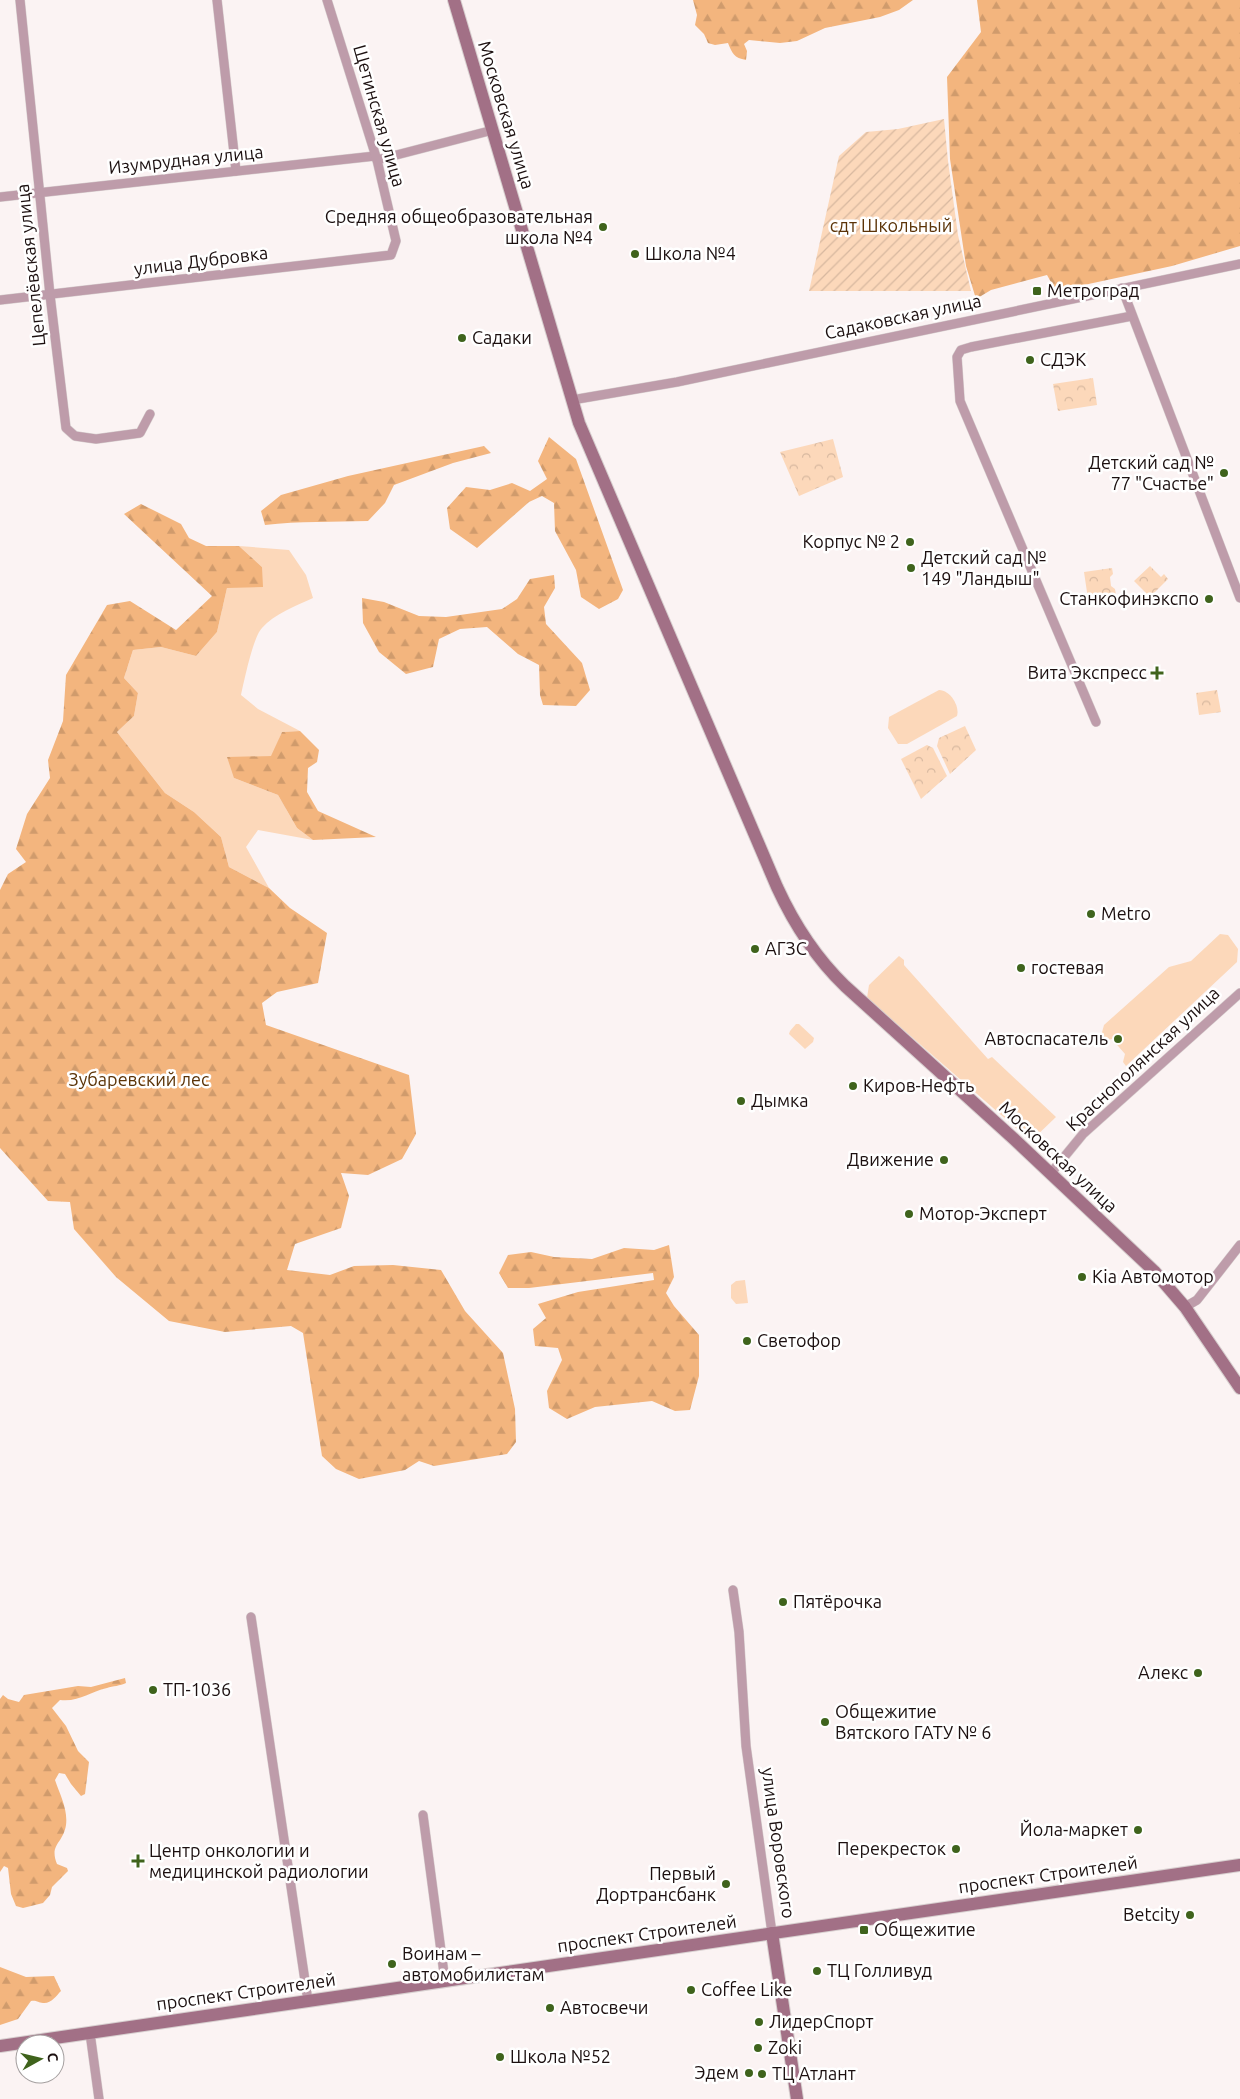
<svg xmlns="http://www.w3.org/2000/svg" width="1240" height="2099" font-family="Ubuntu,sans-serif">
<defs>
<pattern id="forest-firs" width="22" height="20" patternUnits="userSpaceOnUse" patternTransform="scale(1.25)"><rect width="22" height="20" fill="#f3b57e"/><path d="M5 1l3.5 6h-7zM16 11l3.5 6h-7z" fill="#d09b6c"/></pattern>
<pattern id="park-crowns" width="20" height="18" patternUnits="userSpaceOnUse" patternTransform="scale(1.25)"><rect width="20" height="18" fill="#fcd8ba"/><path d="M2 6a3 3 0 1 1 6 0M12 15a3 3 0 1 1 6 0" fill="none" stroke="#d7b89f"/></pattern>
<pattern id="garden-furrows" width="10" height="10" patternUnits="userSpaceOnUse" patternTransform="scale(1.25)"><rect width="10" height="10" fill="#fcd8ba"/><path d="M-1 1l2-2M0 10L10 0M9 11l2-2" fill="none" stroke="#d7b89f"/></pattern>
</defs>
<rect width="100%" height="100%" fill="#fbf3f3"/>
<g fill="#fcd8ba">
<path d="M 239,546 L 289,550 L 306,575 L 313,598 C 296,606 274,614 262,628 C 253,637 244,682 241,695 L 258,709 L 300,731 L 282,732 L 272,756 L 254,758 L 234,778 L 278,795 L 297,828 L 313,840 L 258,830 L 246,847 L 269,888 L 229,867 L 221,837 L 194,812 L 165,793 L 117,732 L 134,716 L 138,693 L 124,678 L 133,650 L 161,647 L 196,656 L 217,632 L 227,588 L 262,567 Z"/>
<path d="M 939,690 C 950,690 960,706 957,716 L 907,744 L 898,744 L 888,728 L 889,717 Z"/>
<polygon points="1220,934 1228,935 1238,949 1237,962 1126,1066 1123,1062 1125,1054 1112,1039 1104,1041 1101,1036 1104,1025 1169,967 1191,961"/>
<polygon points="899,956 904,960 904,965 988,1059 992,1057 1056,1117 1031,1141 867,998 869,985"/>
<polygon points="796,1024 799,1024 814,1038 813,1042 805,1049 789,1034 790,1031"/>
<polygon points="745,1280 748,1303 736,1304 731,1298 731,1285 736,1281"/>
</g>
<g fill="url(#forest-firs)">
<path d="M 693,0 L 913,0 L 899,10 L 880,17 L 825,28 L 797,41 L 780,43 L 749,40 L 744,44 L 747,51 L 746,60 C 734,58 732,53 728,43 L 715,45 L 708,43 L 704,34 L 695,25 L 697,15 Z"/>
<polygon points="977,0 1240,0 1240,246 1172,266 1056,291 1047,275 991,290 976,299 966,266 950,159 947,77 981,32"/>
<polygon points="549,437 576,459 623,590 618,599 599,609 581,597 576,570 555,531 554,503 542,496 529,502 477,548 450,529 447,508 466,487 490,490 512,483 530,491 547,479 538,461"/>
<path d="M 484,446 L 491,453 L 453,463 L 394,485 L 385,503 L 368,521 C 334,522 299,521 265,525 L 261,511 L 281,495 L 348,476 Z"/>
<polygon points="141,504 181,524 189,538 206,546 239,546 262,567 263,587 227,588 217,632 196,656 161,647 133,650 124,678 138,693 134,716 117,732 165,793 194,812 221,837 229,867 269,888 290,908 327,933 318,983 277,992 262,1003 266,1025 409,1075 416,1134 402,1159 368,1175 341,1173 349,1196 341,1228 295,1244 287,1270 330,1275 354,1266 393,1265 441,1270 465,1311 503,1353 515,1409 516,1442 507,1454 434,1466 419,1461 405,1470 359,1479 336,1469 322,1456 303,1333 291,1326 225,1332 169,1321 116,1277 74,1229 70,1202 48,1201 0,1148 0,890 8,874 26,862 16,849 27,814 50,778 48,760 63,721 66,675 107,605 130,601 176,630 212,596 124,514"/>
<polygon points="554,575 555,588 544,607 546,624 582,663 590,690 576,706 543,705 540,695 539,665 518,654 487,627 460,629 439,639 433,667 406,674 379,652 363,623 362,598 384,602 419,616 446,617 502,609 517,599 530,579"/>
<polygon points="300,731 319,750 317,762 308,768 307,792 318,811 376,837 313,840 297,828 278,795 234,778 227,757 271,756 282,732"/>
<polygon points="669,1245 674,1277 666,1293 674,1306 699,1335 699,1376 690,1410 675,1411 652,1401 595,1407 567,1419 549,1408 547,1391 562,1360 558,1348 535,1346 533,1329 546,1318 538,1304 578,1292 654,1280 653,1273 529,1288 508,1288 499,1273 508,1255 531,1252 554,1257 592,1259 624,1248 654,1250"/>
<path d="M 125,1678 L 126,1683 C 120,1686 113,1686 107,1688 C 89,1692 80,1702 60,1700 L 52,1708 L 66,1726 L 78,1751 L 89,1762 L 85,1794 L 81,1796 L 71,1784 L 65,1774 L 59,1773 L 55,1780 C 60,1795 68,1809 66,1825 C 63,1844 49,1844 57,1864 L 67,1868 L 68,1871 L 52,1887 L 50,1895 L 43,1903 L 23,1908 L 16,1906 L 11,1894 L 8,1868 L 4,1866 L 0,1872 L 0,1699 L 3,1695 L 8,1699 L 19,1702 L 24,1695 L 78,1686 L 91,1687 Z"/>
<path d="M 0,1967 L 26,1977 L 54,1976 L 61,1991 C 56,1996 51,2004 43,2003 C 38,2003 37,2000 31,2001 L 18,2019 L 0,2025 Z"/>
</g>
<g fill="url(#park-crowns)">
<polygon points="1093,378 1097,405 1058,411 1053,384"/>
<polygon points="833,439 843,477 799,496 780,452"/>
<polygon points="1150,566 1161,577 1164,574 1168,579 1150,597 1134,581"/>
<polygon points="1112,568 1113,574 1110,577 1111,586 1115,589 1117,601 1097,604 1088,599 1084,572"/>
<polygon points="1217,690 1221,712 1199,715 1196,693"/>
<polygon points="965,726 976,750 950,774 937,746 939,738"/>
<polygon points="927,745 933,748 947,776 921,799 901,759"/>
</g>
<polygon fill="url(#garden-furrows)" points="944,119 948,161 958,235 971,291 809,291 839,156 866,132 898,129"/>
<g fill="none" stroke-linecap="round" stroke-linejoin="round">
<defs>
<g id="street">
<polyline points="20,0 50,295 66,428 75,436 96,439 140,433 150,414"/>
<polyline points="217,0 236,171"/>
<polyline points="377,160 493,130"/>
<polyline points="0,197 375,156"/>
<polyline points="1122,288 1240,598"/>
<polyline points="0,300 391,255 396,241 377,160 327,0"/>
<polyline points="572,400 677,382 1240,264"/>
<polyline points="1096,722 960,401 957,357 961,350 971,347 1132,316"/>
<polyline points="1051,1173 1083,1134 1240,993"/>
<polyline points="1185,1307 1197,1300 1240,1245"/>
<polyline points="733,1590 739,1632 746,1746 772,1933"/>
<polyline points="251,1617 308,2001"/>
<polyline points="423,1815 445,1981"/>
<polyline points="90,2033 99,2099"/>
</g>
<g id="secondary">
<path d="M 454,0 L 579,423 L 777,887 C 794,924 815,957 845,986 L 1014,1139 L 1154,1271 L 1185,1307 L 1240,1388"/>
<polyline points="772,1933 797,2099"/>
<polyline points="0,2046 1240,1865"/>
</g>
</defs>
<use href="#street" stroke="#d7cfcf" stroke-width="10"/>
<use href="#secondary" stroke="#d7cfcf" stroke-width="14"/>
<use href="#street" stroke="#be9caa" stroke-width="9"/>
<use href="#secondary" stroke="#a27086" stroke-width="12"/>
</g>
<g fill="#3f631c" stroke="#fff" stroke-width="2">
<circle cx="603" cy="227" r="5"/>
<circle cx="635" cy="254" r="5"/>
<rect x="1032" y="286" width="10" height="10" rx="2.5"/>
<circle cx="462" cy="338" r="5"/>
<circle cx="1030" cy="360" r="5"/>
<circle cx="1224" cy="473" r="5"/>
<circle cx="910" cy="542" r="5"/>
<circle cx="911" cy="568" r="5"/>
<circle cx="1209" cy="599" r="5"/>
<path d="M1154.5 665.5h5v5h5v5h-5v5h-5v-5h-5v-5h5z"/>
<circle cx="1091" cy="914" r="5"/>
<circle cx="755" cy="949" r="5"/>
<circle cx="1021" cy="968" r="5"/>
<circle cx="1118" cy="1039" r="5"/>
<circle cx="853" cy="1086" r="5"/>
<circle cx="741" cy="1101" r="5"/>
<circle cx="944" cy="1160" r="5"/>
<circle cx="909" cy="1214" r="5"/>
<circle cx="1082" cy="1277" r="5"/>
<circle cx="747" cy="1341" r="5"/>
<circle cx="783" cy="1602" r="5"/>
<circle cx="1198" cy="1673" r="5"/>
<circle cx="153" cy="1690" r="5"/>
<circle cx="825" cy="1722" r="5"/>
<circle cx="1138" cy="1830" r="5"/>
<circle cx="956" cy="1849" r="5"/>
<path d="M135.5 1853.5h5v5h5v5h-5v5h-5v-5h-5v-5h5z"/>
<circle cx="726" cy="1884" r="5"/>
<circle cx="1190" cy="1915" r="5"/>
<rect x="859" y="1925" width="10" height="10" rx="2.5"/>
<circle cx="392" cy="1964" r="5"/>
<circle cx="817" cy="1971" r="5"/>
<circle cx="691" cy="1990" r="5"/>
<circle cx="550" cy="2008" r="5"/>
<circle cx="759" cy="2022" r="5"/>
<circle cx="758" cy="2048" r="5"/>
<circle cx="500" cy="2057" r="5"/>
<circle cx="749" cy="2073" r="5"/>
<circle cx="762" cy="2074" r="5"/>
</g>
<g text-anchor="middle" stroke-width="5" stroke-linejoin="round" paint-order="stroke">
<g font-size="18" fill="#1c1010" stroke="#fff">
<text transform="translate(506 115) rotate(73)" y="6">Московская улица</text>
<text transform="translate(379 116) rotate(74)" y="6">Щетинская улица</text>
<text transform="translate(186 160) rotate(-6)" y="6">Изумрудная улица</text>
<text transform="translate(201 261) rotate(-7)" y="6">улица Дубровка</text>
<text transform="translate(31 265) rotate(-96)" y="6">Цепелёвская улица</text>
<text transform="translate(903 317) rotate(-12)" y="6">Садаковская улица</text>
<text transform="translate(1143 1059) rotate(-43)" y="6">Краснополянская улица</text>
<text transform="translate(1058 1157) rotate(43)" y="6">Московская улица</text>
<text transform="translate(778 1843) rotate(82)" y="6">улица Воровского</text>
<text transform="translate(1048 1875) rotate(-8)" y="6">проспект Строителей</text>
<text transform="translate(647 1934) rotate(-8)" y="6">проспект Строителей</text>
<text transform="translate(246 1992) rotate(-8)" y="6">проспект Строителей</text>
</g>
<g font-size="18" fill="#1c1010" stroke="#fff" text-anchor="start">
<text x="593" y="223" text-anchor="end">Средняя общеобразовательная<tspan x="593" dy="21">школа №4</tspan></text>
<text x="645" y="260">Школа №4</text>
<text x="1047" y="297">Метроград</text>
<text x="472" y="344">Садаки</text>
<text x="1040" y="366">СДЭК</text>
<text x="1214" y="469" text-anchor="end">Детский сад №<tspan x="1214" dy="21">77 "Счастье"</tspan></text>
<text x="900" y="548" text-anchor="end">Корпус № 2</text>
<text x="921" y="564">Детский сад №<tspan x="921" dy="21">149 "Ландыш"</tspan></text>
<text x="1199" y="605" text-anchor="end">Станкофинэкспо</text>
<text x="1147" y="679" text-anchor="end">Вита Экспресс</text>
<text x="1101" y="920">Metro</text>
<text x="765" y="955">АГЗС</text>
<text x="1031" y="974">гостевая</text>
<text x="1108" y="1045" text-anchor="end">Автоспасатель</text>
<text x="863" y="1092">Киров-Нефть</text>
<text x="751" y="1107">Дымка</text>
<text x="934" y="1166" text-anchor="end">Движение</text>
<text x="919" y="1220">Мотор-Эксперт</text>
<text x="1092" y="1283">Kia Автомотор</text>
<text x="757" y="1347">Светофор</text>
<text x="793" y="1608">Пятёрочка</text>
<text x="1188" y="1679" text-anchor="end">Алекс</text>
<text x="163" y="1696">ТП-1036</text>
<text x="835" y="1718">Общежитие<tspan x="835" dy="21">Вятского ГАТУ № 6</tspan></text>
<text x="1128" y="1836" text-anchor="end">Йола-маркет</text>
<text x="946" y="1855" text-anchor="end">Перекресток</text>
<text x="149" y="1857">Центр онкологии и<tspan x="149" dy="21">медицинской радиологии</tspan></text>
<text x="716" y="1880" text-anchor="end">Первый<tspan x="716" dy="21">Дортрансбанк</tspan></text>
<text x="1180" y="1921" text-anchor="end">Betcity</text>
<text x="874" y="1936">Общежитие</text>
<text x="402" y="1960">Воинам –<tspan x="402" dy="21">автомобилистам</tspan></text>
<text x="827" y="1977">ТЦ Голливуд</text>
<text x="701" y="1996">Coffee Like</text>
<text x="560" y="2014">Автосвечи</text>
<text x="769" y="2028">ЛидерСпорт</text>
<text x="768" y="2054">Zoki</text>
<text x="510" y="2063">Школа №52</text>
<text x="739" y="2079" text-anchor="end">Эдем</text>
<text x="772" y="2080">ТЦ Атлант</text>
</g>
<g font-size="18" fill="#5c3408" stroke="#fff">
<text x="891" y="232">сдт Школьный</text>
<text x="139" y="1086">Зубаревский лес</text>
</g>
</g>
<g transform="translate(40 2059) rotate(82)"><circle r="24" fill="#ffffff" stroke="#a49f9f"/>
<path d="M0-4L9 19L0 12L-9 19Z" fill="#3f631c"/>
<text y="-8" font-size="14" font-weight="bold" text-anchor="middle" fill="#1c1010">С</text>
</g>
</svg>
